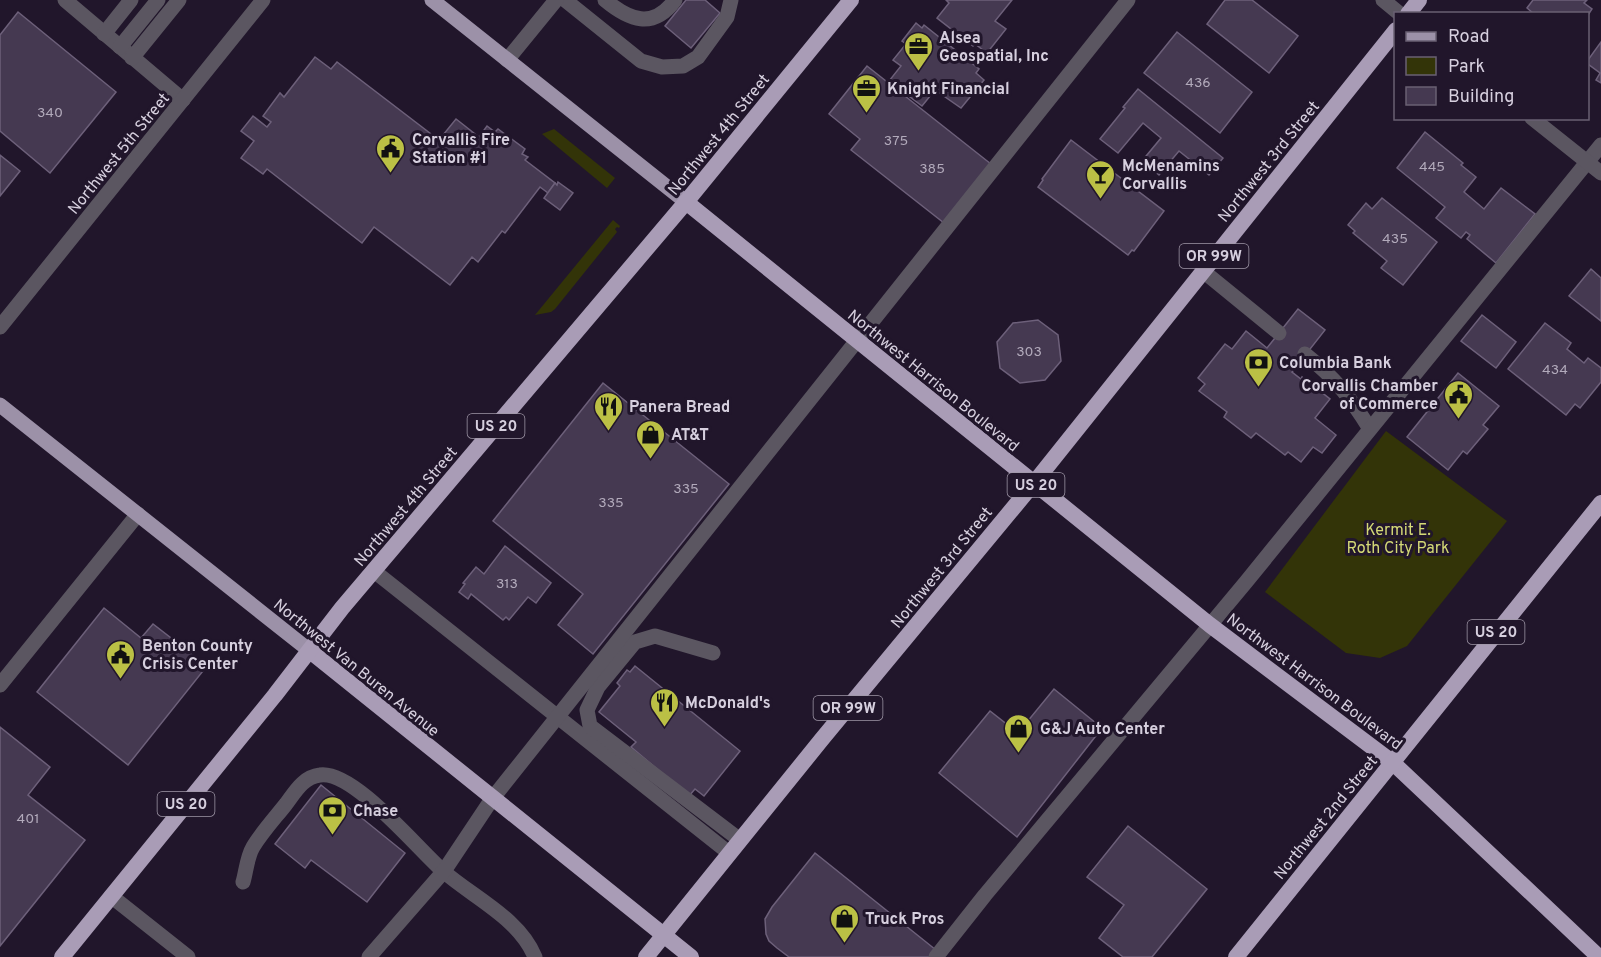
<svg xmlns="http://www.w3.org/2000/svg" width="1601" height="957" font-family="Overpass,sans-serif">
<rect width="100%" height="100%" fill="#21162b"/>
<g fill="#333408">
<polygon points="554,129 615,178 607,188 542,134"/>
<polygon points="613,220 620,226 619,228 617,227 615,229 617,232 555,309 551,312 535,315"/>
<polygon points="1386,431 1507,521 1407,646 1380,658 1346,653 1265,592"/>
</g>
<g fill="#453951" stroke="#6d607a" stroke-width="1.5">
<polygon points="686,0 705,0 720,13 691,48 665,26"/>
<polygon points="946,0 1012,0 995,21 1006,29 987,53 975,44 973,46 937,18 949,3"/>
<polygon points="1225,0 1252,0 1298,36 1269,73 1207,24"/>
<polygon points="1533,0 1587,0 1584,3 1592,9 1588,15 1534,14 1527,8"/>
<polygon points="18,12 116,92 50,173 0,131 0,35"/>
<polygon points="916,23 922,28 924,25 979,69 976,73 984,80 961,108 935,90 922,106 889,81 901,66 893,60 906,44 902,41"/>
<polygon points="1177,32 1252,92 1220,133 1144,73"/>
<polygon points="1601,42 1601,83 1596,80 1600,73 1588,64 1588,60"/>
<polygon points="315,57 331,69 337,62 439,140 456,119 479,137 487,126 495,132 498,129 525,149 522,154 528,157 525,160 555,183 548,193 540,187 505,233 502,231 478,262 472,257 450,285 374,227 362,243 267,169 263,174 241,158 254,141 241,131 253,116 267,127 271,122 263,116 280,93 284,97"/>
<polygon points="867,66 991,164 944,223 851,150 860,139 829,114"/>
<polygon points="1138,89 1223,158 1209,175 1179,151 1159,175 1142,161 1161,138 1143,123 1118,153 1100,139 1125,108 1123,107"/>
<polygon points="1425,132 1463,163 1461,165 1476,177 1464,192 1484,209 1501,188 1535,214 1496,263 1467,239 1470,235 1466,232 1461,238 1436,218 1445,207 1397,168"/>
<polygon points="1071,140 1164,211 1134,251 1132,250 1128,255 1038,187 1043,180 1042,179"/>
<polygon points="0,155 20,171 0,196"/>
<polygon points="558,182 573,193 560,210 544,198 555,183 557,185"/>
<polygon points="1382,198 1437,242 1403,285 1381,268 1387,261 1353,233 1355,231 1348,225 1366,203 1372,209"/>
<polygon points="1591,269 1601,278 1601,321 1569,296"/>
<polygon points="1298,309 1325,330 1292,372 1301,379 1302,377 1330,399 1315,418 1336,435 1322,453 1313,447 1301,462 1288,452 1285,455 1256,433 1251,438 1224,417 1227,412 1199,391 1205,384 1198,378 1225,344 1232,349 1246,331 1267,348"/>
<polygon points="1482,315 1516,342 1496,368 1461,341"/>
<polygon points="1038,320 1058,335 1061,361 1045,380 1020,383 1000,368 997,342 1013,323"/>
<polygon points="1545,323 1571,343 1567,349 1584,363 1588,358 1601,368 1601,382 1580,408 1575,404 1566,415 1508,369"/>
<polygon points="1458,373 1499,406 1483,425 1488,429 1467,454 1463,451 1448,470 1407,437"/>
<polygon points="603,383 729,484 593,654 558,625 583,594 493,521"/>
<polygon points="505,546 551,583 536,603 528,597 509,620 506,617 503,620 471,594 468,599 459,592 465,584 463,583 476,567 484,574"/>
<polygon points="104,608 141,638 153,624 207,666 128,765 37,692"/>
<polygon points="635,666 740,751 704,796 695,789 689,796 631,747 636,742 599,712 620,686 617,683 627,670 630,672"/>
<polygon points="1054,689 1102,728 1017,837 939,773 990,711 1018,733"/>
<polygon points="0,727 50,767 28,795 85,840 0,946"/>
<polygon points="321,785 405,853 367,902 311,860 305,868 275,844"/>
<polygon points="1128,826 1207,889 1152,957 1123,957 1099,938 1124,905 1087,877"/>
<polygon points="815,853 936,950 930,957 789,957 777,948 769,941 766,934 765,919 772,907"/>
</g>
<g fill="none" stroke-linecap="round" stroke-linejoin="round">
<g stroke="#5b5661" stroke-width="15">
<polyline points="65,0 183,100"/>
<polyline points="565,0 641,61 662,67 683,66 698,57 727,17 731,0"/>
<path d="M 605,0 C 629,20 653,30 675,0"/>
<polyline points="104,34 131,0"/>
<polyline points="120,47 158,0"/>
<polyline points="132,58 179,0"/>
<polyline points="507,60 556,0"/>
<polyline points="1203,271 1279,333"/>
<path d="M 1305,354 C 1335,378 1350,397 1370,429"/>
<polyline points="374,571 729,853"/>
<polyline points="713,653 655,636 635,642 598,687 587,710 590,726 740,840"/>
<polyline points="0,685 138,514"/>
<path d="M 243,882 C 246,872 247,857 253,847 C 262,832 275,818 286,804 C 295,792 303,777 320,775 C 353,770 417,848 443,871 C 474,898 519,918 535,957"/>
<polyline points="111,896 188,957"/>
<polyline points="369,957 444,871 492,799 1128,0"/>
<polyline points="936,957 985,895 1246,582 1601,145"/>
</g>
<g stroke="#5b5661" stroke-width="15">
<polyline points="1383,0 1400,14"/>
<polyline points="1532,118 1601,173"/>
</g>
<polyline stroke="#5b5661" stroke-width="15" points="0,327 263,0"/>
<g stroke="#9c91a8" stroke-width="15">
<polyline points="432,0 686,202"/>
<polyline points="0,405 310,651"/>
</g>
<g stroke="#a99cb6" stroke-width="16">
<polyline points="1408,14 1419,0"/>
<polyline points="686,202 1210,625 1392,762 1599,957"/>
<polyline points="310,651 691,957"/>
<polyline points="62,957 275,695 342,608 686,202 851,0"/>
<polyline points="646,957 822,739 1034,483 1396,30"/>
<polyline points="1236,957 1601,503"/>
</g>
</g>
<defs>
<symbol id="office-pin" viewBox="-11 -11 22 30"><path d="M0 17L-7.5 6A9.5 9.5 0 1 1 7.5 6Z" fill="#bbc045" stroke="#21162b"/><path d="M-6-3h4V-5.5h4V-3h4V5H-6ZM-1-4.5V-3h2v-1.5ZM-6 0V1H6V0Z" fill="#111"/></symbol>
<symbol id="civic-pin" viewBox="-11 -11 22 30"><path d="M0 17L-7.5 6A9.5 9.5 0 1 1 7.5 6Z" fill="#bbc045" stroke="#21162b"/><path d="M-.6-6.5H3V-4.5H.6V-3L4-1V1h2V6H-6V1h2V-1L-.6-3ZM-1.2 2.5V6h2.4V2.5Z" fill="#111"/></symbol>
<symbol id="bar-pin" viewBox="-11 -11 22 30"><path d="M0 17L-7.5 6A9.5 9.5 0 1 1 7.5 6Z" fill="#bbc045" stroke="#21162b"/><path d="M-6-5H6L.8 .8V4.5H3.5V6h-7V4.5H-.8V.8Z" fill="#111"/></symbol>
<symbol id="bank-pin" viewBox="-11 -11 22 30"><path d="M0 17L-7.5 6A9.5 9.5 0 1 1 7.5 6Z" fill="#bbc045" stroke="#21162b"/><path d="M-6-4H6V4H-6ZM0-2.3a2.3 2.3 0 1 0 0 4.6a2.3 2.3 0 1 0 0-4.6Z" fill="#111"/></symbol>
<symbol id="restaurant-pin" viewBox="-11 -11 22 30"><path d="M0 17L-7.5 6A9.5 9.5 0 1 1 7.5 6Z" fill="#bbc045" stroke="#21162b"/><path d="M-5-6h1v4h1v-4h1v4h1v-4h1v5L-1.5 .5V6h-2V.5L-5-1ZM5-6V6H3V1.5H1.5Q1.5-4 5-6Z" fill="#111"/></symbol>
<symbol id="shop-pin" viewBox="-11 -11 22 30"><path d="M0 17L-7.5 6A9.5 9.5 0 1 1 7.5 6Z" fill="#bbc045" stroke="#21162b"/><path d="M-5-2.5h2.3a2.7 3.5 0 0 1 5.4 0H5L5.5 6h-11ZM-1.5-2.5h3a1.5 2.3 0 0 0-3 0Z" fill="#111"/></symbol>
</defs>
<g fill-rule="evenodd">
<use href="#office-pin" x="902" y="30" width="33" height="45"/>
<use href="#office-pin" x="850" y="72" width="33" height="45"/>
<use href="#civic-pin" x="374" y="132" width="33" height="45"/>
<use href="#bar-pin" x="1084" y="158" width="33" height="45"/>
<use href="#bank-pin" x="1242" y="346" width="33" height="45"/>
<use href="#civic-pin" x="1442" y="378" width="33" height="45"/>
<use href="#restaurant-pin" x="592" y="390" width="33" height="45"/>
<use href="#shop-pin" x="634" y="418" width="33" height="45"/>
<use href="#civic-pin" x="104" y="638" width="33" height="45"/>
<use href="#restaurant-pin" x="648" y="686" width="33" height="45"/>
<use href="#shop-pin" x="1002" y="712" width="33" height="45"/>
<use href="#bank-pin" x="316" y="794" width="33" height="45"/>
<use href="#shop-pin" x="828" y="902" width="33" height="45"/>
</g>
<g text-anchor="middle" stroke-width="6" stroke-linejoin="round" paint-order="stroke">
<g font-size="14" fill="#b2aabb">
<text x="1198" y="87">436</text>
<text x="50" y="117">340</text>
<text x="896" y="145">375</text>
<text x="1432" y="171">445</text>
<text x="932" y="173">385</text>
<text x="1395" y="243">435</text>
<text x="1029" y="356">303</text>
<text x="1555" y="374">434</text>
<text x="686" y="493">335</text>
<text x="611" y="507">335</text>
<text x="507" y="588">313</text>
<text x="28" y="823">401</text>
</g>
<g fill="#21162b" stroke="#a098a8" stroke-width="1.5">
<rect x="1179.5" y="244" width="69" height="24" rx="4.5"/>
<rect x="467.5" y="414" width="57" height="24" rx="4.5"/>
<rect x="1007.5" y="473" width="57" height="24" rx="4.5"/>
<rect x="1467.5" y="620" width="57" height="24" rx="4.5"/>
<rect x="813.5" y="696" width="69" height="24" rx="4.5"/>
<rect x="157.5" y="792" width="57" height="24" rx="4.5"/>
</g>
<g font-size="15" font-weight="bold" fill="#d6cfde">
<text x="1214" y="261">OR 99W</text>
<text x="496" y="431">US 20</text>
<text x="1036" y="490">US 20</text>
<text x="1496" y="637">US 20</text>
<text x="848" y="713">OR 99W</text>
<text x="186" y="809">US 20</text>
</g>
<g font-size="16" font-weight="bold" fill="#d6cfde" stroke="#21162b" text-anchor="start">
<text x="939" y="43">Alsea<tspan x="939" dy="18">Geospatial, Inc</tspan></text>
<text x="887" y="94">Knight Financial</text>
<text x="412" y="145">Corvallis Fire<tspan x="412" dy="18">Station #1</tspan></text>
<text x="1122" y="171">McMenamins<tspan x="1122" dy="18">Corvallis</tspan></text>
<text x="1279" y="368">Columbia Bank</text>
<text x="1438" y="391" text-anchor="end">Corvallis Chamber<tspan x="1438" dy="18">of Commerce</tspan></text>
<text x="629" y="412">Panera Bread</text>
<text x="671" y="440">AT&amp;T</text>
<text x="142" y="651">Benton County<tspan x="142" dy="18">Crisis Center</tspan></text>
<text x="685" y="708">McDonald's</text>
<text x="1040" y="734">G&amp;J Auto Center</text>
<text x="353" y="816">Chase</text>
<text x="865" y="924">Truck Pros</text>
</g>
<g font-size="16" fill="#d6cfde" stroke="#21162b">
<text transform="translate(718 134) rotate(-51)" y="6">Northwest 4th Street</text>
<text transform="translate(118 153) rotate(-51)" y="6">Northwest 5th Street</text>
<text transform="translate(1268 161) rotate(-51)" y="6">Northwest 3rd Street</text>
<text transform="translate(934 380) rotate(39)" y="6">Northwest Harrison Boulevard</text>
<text transform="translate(405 506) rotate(-50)" y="6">Northwest 4th Street</text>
<text transform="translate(941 567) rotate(-51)" y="6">Northwest 3rd Street</text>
<text transform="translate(357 667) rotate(39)" y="6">Northwest Van Buren Avenue</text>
<text transform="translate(1315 681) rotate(37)" y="6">Northwest Harrison Boulevard</text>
<text transform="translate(1325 817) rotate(-51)" y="6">Northwest 2nd Street</text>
</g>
<g font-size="16" fill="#d4d976" stroke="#21162b">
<text x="1398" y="535">Kermit E.<tspan x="1398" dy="18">Roth City Park</tspan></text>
</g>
</g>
<rect x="1394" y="12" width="195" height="108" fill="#21162b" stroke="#696073" stroke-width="1.5"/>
<rect x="1406" y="32" width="30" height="9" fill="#9c91a8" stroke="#696073" stroke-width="1.5"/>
<text x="1448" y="42" font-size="18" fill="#d6cfde">Road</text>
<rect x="1406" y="57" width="30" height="18" fill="#333408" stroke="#696073" stroke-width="1.5"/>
<text x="1448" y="72" font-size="18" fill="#d6cfde">Park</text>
<rect x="1406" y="87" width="30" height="18" fill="#453951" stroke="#696073" stroke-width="1.5"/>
<text x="1448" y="102" font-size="18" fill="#d6cfde">Building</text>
</svg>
